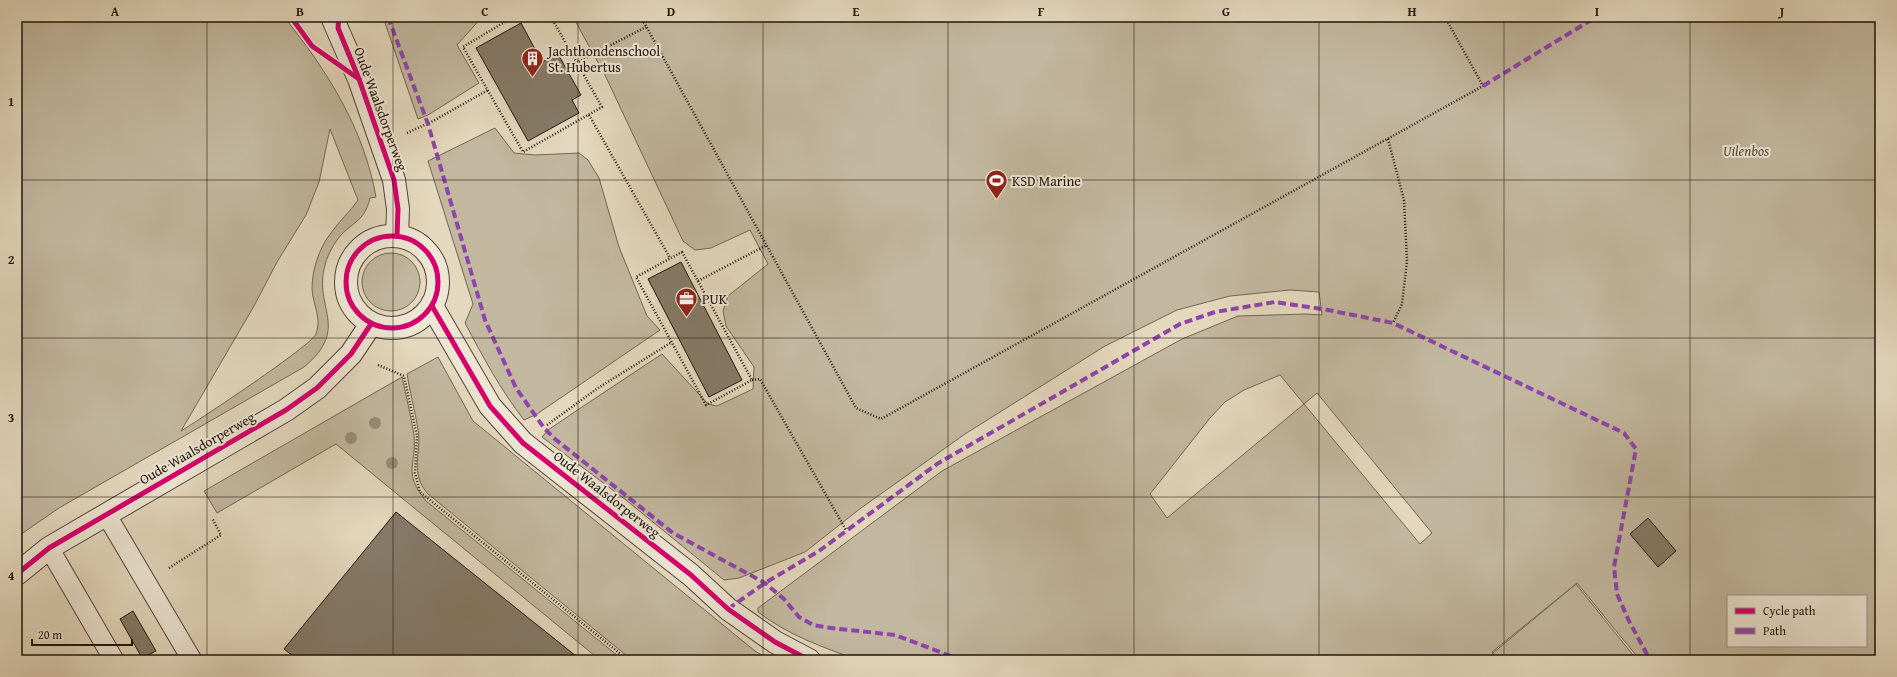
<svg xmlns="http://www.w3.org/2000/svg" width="1897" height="677" font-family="'Gentium Book Plus',serif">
<rect width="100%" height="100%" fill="#e4d8be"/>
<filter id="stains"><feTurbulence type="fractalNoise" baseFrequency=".005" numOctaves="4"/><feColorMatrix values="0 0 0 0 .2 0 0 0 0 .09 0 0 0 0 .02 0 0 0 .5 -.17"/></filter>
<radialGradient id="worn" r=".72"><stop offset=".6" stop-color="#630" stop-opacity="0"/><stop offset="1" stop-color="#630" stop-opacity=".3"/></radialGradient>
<g fill="#c2b79f" stroke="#706654" fill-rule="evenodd">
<path d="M 17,17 L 284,17 C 327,70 364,129 376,197 L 370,198 C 364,224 350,222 337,240 C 332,247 327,257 325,265 C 313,308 351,328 304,367 L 59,508 L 17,537 ZM 330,129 L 358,200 C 350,212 339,221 331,233 C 319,248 312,270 312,289 C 313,305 322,318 316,334 C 311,346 199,420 181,431 L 254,306 L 277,262 L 306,215 L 319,182 Z"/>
<polygon points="383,17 482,17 457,45 479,83 428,115 418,119"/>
<path d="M 573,17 L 1880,17 L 1880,660 L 1640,660 L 1577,583 L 1492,652 L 1495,660 L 858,660 C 822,647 788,635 758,612 L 758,608 L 942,471 L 1182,339 L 1238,316 L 1306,314 L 1322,315 L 1319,292 L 1290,290 L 1230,296 L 1177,310 L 1105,346 L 965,434 L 861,508 L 805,552 L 739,578 L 724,580 L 626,500 L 542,437 L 548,430 L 576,411 L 662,354 L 708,404 L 717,406 L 753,389 L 754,367 L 726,326 L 723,311 L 728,296 L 768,264 L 750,230 L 711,248 L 695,250 L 683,241 L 605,75 ZM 1280,375 L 1304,404 L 1167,518 L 1150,494 L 1210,418 L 1225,402 L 1244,390 ZM 1317,393 L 1432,533 L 1420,544 L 1304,404 ZM 1728,596 L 1866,596 L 1866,646 L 1728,646 Z"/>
<path d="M 495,128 L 514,153 L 535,155 L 579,153 L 588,160 L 599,178 L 619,247 L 647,316 L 660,330 L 537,414 L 524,420 C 500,389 483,357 465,323 L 473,304 L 428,161 Z"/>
<circle cx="391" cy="282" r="29"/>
<path d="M 438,357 L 473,421 L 755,651 L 770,660 L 632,660 L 428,494 C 409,473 422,453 418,429 C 415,411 410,393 407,374 Z"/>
<path d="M 402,377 C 406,396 411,416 414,435 C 417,466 402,471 426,501 L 623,660 L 600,660 L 336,444 L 217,513 L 204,491 Z"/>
<polygon points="1576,584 1637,660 1496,660 1493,653"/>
</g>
<g fill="#857a68" stroke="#1e140a">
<polygon points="521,23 542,62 558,54 581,95 572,100 579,113 528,141 476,48"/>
<polygon points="681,262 742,380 709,397 648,279"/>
<polygon points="396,512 581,660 298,660 284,649"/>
<polygon points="1648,518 1676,551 1658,567 1630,534"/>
<polygon points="133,611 156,651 142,658 120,619"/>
</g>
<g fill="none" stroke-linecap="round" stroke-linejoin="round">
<defs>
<g id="lane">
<polyline points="106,514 192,660"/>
<polyline points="49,548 114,660"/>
</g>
<g id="street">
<polyline points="332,17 359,79 394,180 398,209 397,236"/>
<circle cx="392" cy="282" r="46"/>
<polyline points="432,306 490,406 523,443 691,575 728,609 775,642 809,660"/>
<polyline points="17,574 49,548 286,410 317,388 351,354 371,324"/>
</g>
</defs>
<use href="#lane" stroke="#504537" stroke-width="21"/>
<use href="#street" stroke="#504537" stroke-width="24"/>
<g stroke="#1e140a" stroke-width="2.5" stroke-dasharray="1 2" stroke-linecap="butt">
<polyline points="513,17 463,47 523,152 602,107 551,17"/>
<polyline points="641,17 856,408 881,419 1483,86 1445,17"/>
<polyline points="576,63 646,27"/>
<polyline points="589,115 670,258"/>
<polyline points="407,133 433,121 488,90"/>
<polyline points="1388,139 1404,200 1407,261 1402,304 1393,323"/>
<polygon points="682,252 752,380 706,405 636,277"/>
<polyline points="698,281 767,245"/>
<polyline points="378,365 404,376 417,436 415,473 420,492 628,660"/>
<polyline points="752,380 760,379 846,530"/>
<polyline points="547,425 598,388 672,342"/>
<polyline points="169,568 221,535 212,518"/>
</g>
<use href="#lane" stroke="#ede6d5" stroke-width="19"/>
<use href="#street" stroke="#ede6d5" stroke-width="22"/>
<g stroke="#8e44ad" stroke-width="4" stroke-dasharray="8 4" stroke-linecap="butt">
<polyline points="388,17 428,124 485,320 516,388 544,428 555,439 673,533 765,583 784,599 799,617 813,625 831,628 895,635 961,660"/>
<polyline points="1483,86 1596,17"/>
<polyline points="728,609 765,583 819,551 937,464 1180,324 1215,312 1275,302 1328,310 1393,323 1624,433 1636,449 1614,567 1617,594 1629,621 1650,660"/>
</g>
<defs>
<g id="cycleway">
<polyline points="291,17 312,46 359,79"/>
<polyline points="339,17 338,28 359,79 394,180 398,209 397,236"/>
<circle cx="392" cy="282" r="46"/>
<polyline points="432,306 490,406 523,443 691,575 728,609 775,642 809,660"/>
<polyline points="17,574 49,548 286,410 317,388 351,354 371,324"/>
</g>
</defs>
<use href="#cycleway" stroke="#ede6d5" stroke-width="8"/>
<use href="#cycleway" stroke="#d6006c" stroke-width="5"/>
</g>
<g fill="#968c78">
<circle cx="375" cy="423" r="6"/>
<circle cx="351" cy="438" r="6"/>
<circle cx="392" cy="463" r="6"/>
</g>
<path fill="none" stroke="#1e140a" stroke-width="1" stroke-opacity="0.55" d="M 207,17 L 207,660M 393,17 L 393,660M 578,17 L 578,660M 763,17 L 763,660M 948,17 L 948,660M 1134,17 L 1134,660M 1319,17 L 1319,660M 1504,17 L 1504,660M 1690,17 L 1690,660M 17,180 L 1880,180M 17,338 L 1880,338M 17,497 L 1880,497"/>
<defs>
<symbol id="building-pin" viewBox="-11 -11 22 30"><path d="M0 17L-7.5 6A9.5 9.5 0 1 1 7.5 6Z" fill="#8f2418" stroke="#ede6d5"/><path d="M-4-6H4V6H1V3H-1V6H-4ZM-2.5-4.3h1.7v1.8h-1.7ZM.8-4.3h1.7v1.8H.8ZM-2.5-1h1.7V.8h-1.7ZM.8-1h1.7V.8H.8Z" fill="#fff"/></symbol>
<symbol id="stadium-pin" viewBox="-11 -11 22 30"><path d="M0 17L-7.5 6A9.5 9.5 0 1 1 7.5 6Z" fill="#8f2418" stroke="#ede6d5"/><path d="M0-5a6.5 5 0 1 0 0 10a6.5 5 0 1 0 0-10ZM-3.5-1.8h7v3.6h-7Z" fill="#fff"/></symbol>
<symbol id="office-pin" viewBox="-11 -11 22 30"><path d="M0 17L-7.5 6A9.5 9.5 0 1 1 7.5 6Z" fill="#8f2418" stroke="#ede6d5"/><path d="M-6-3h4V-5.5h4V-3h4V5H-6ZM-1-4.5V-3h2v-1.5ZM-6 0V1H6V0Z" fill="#fff"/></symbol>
</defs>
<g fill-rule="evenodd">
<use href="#building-pin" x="520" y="46" width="25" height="34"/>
<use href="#stadium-pin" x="984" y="168" width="25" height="34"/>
<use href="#office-pin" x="674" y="286" width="25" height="34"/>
</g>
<g text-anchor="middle" stroke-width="4" stroke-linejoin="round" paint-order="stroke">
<g font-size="14" fill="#1e140a" stroke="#ede6d5" text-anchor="start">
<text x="548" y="56">Jachthondenschool<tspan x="548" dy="16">St. Hubertus</tspan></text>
<text x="1012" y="186">KSD Marine</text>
<text x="702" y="304">PUK</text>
</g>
<g font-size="14" fill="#1e140a" stroke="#ede6d5">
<text transform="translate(381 109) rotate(70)" y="5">Oude Waalsdorperweg</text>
<text transform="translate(197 448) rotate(-30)" y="5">Oude Waalsdorperweg</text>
<text transform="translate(607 494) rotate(38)" y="5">Oude Waalsdorperweg</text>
</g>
<g font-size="14" font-style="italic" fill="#574d3e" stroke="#ede6d5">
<text x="1746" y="156">Uilenbos</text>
</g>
</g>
<rect width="1897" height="677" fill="none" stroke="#e4d8be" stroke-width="44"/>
<rect x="1727" y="595" width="140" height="52" fill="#ede6d5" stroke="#9a9284"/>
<rect x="1735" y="608" width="20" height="6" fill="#d6006c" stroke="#9a9284"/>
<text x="1763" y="615" font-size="12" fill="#1e140a">Cycle path</text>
<rect x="1735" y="628" width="20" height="6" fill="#8e44ad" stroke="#9a9284"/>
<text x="1763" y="635" font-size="12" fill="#1e140a">Path</text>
<path d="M32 639v6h100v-6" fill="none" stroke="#1e140a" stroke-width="2"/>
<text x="38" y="639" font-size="12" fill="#1e140a" stroke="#ede6d5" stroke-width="3" paint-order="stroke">20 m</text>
<rect x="22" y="22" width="1853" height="633" fill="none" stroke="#1e140a" stroke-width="1.5"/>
<g font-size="13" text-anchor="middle" font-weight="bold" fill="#1e140a">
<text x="115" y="16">A</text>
<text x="300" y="16">B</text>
<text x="485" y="16">C</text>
<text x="671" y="16">D</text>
<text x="856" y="16">E</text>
<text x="1041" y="16">F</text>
<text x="1226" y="16">G</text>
<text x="1412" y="16">H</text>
<text x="1597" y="16">I</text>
<text x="1782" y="16">J</text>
<text x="11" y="106">1</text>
<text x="11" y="264">2</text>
<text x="11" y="422">3</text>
<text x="11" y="580">4</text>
</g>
<rect width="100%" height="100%" filter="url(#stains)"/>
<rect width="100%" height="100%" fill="url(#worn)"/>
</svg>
